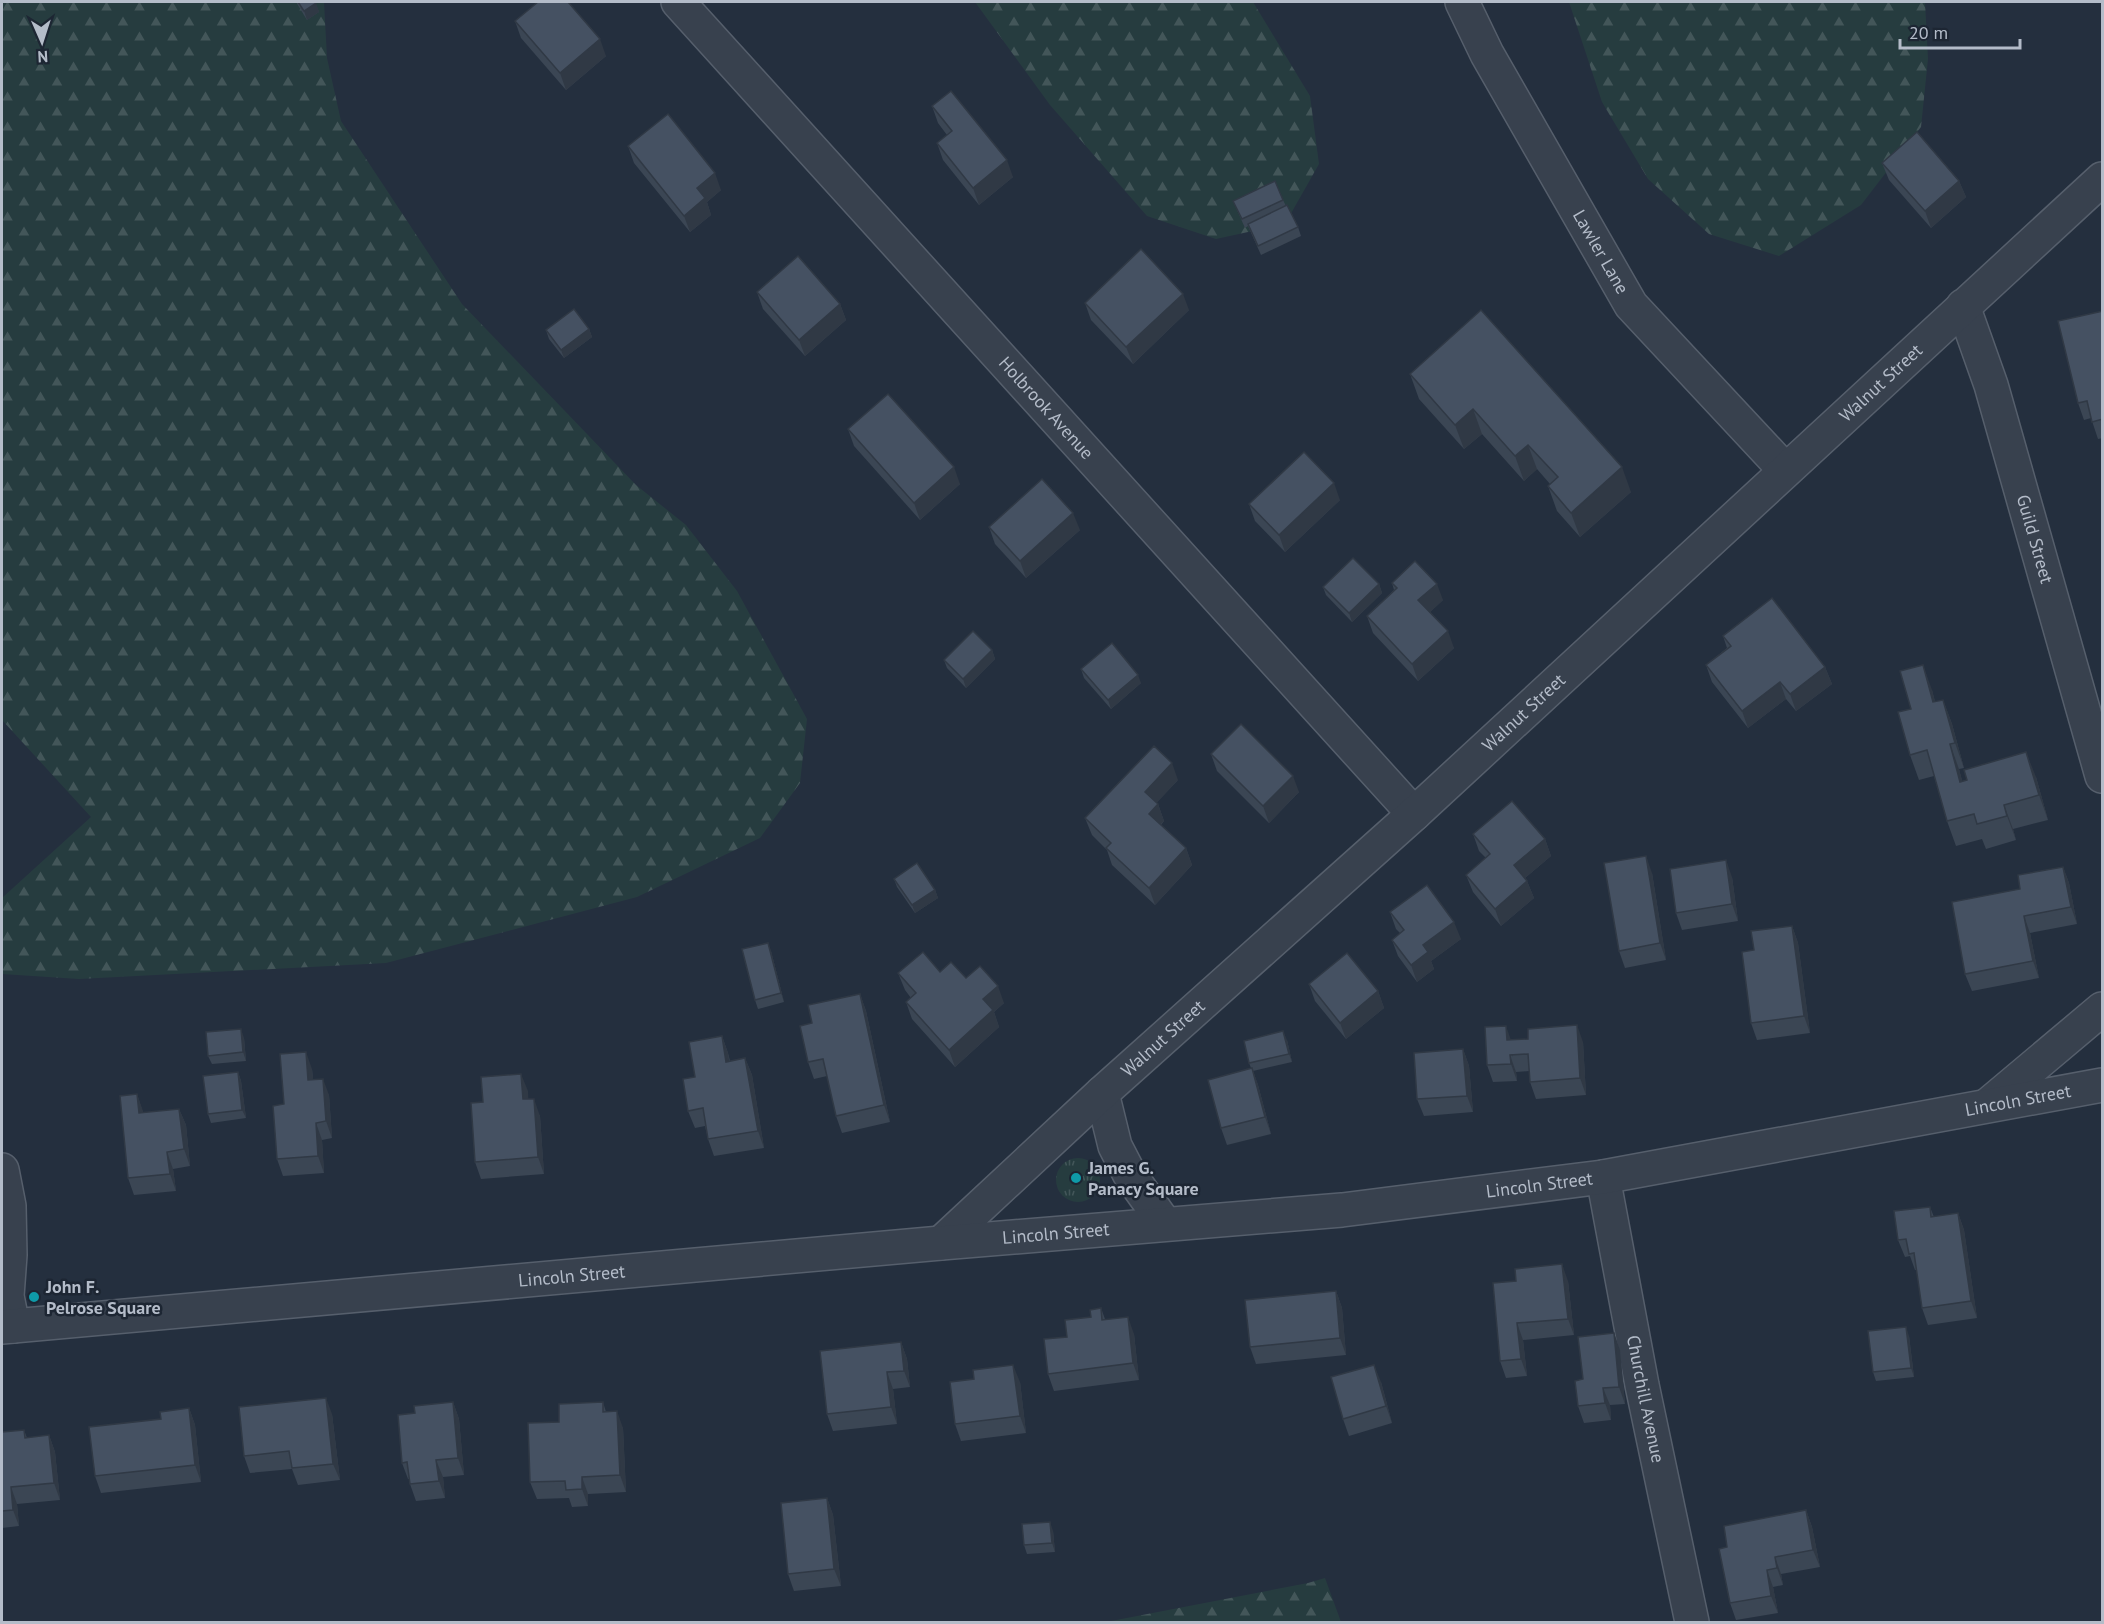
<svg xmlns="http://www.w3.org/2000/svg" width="2104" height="1624" font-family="'PT Sans',sans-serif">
<defs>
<pattern id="grass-tufts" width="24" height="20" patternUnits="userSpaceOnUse" patternTransform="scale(1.5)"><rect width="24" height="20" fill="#263c3f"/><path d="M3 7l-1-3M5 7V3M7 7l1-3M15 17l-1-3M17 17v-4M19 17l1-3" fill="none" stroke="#435659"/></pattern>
<pattern id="forest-firs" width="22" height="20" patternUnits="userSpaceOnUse" patternTransform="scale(1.5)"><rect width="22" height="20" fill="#263c3f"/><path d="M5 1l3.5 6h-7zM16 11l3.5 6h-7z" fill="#435659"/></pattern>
</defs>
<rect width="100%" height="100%" fill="#242f3e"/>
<circle fill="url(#grass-tufts)" cx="1078" cy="1180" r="22"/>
<g fill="url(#forest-firs)">
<polygon points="2,2 324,2 327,58 341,121 462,304 636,485 686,525 737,591 807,719 800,783 760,838 637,897 386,963 79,979 2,974 2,898 91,817 2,720"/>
<polygon points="975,2 1253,2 1310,96 1319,164 1285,224 1216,239 1147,216 1050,105"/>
<polygon points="1569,2 1925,2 1928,59 1921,127 1861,205 1779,256 1709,234 1648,179 1602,102"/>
<polygon points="1325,1578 1341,1622 1106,1622 1308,1583"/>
</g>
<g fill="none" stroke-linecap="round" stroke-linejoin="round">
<defs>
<g id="minor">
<path id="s1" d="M 678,2 L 1414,814"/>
<path id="s2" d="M 1462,2 L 1487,54 L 1631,305 L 1785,470"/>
<path id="s3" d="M 1963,306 L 1991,385 L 2102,776"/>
<polyline points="1102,1093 1115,1146 1130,1175 1165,1224"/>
<polyline points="1989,1104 2102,1009"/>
<polyline points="2,1170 9,1206 10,1255 7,1296 13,1326"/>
<path id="s4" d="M 1603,1177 L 1642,1385 L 1692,1622"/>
<path id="s5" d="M 941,1243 L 1102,1093 L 1414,814 L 2102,179"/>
<path id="s6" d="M 2,1327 L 941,1243 L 1342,1210 L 1603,1177 L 2102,1085"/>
</g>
</defs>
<use href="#minor" stroke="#565f6c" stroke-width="36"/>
<use href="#minor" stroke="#38414e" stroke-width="33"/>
</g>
<g fill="#3b4654">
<polygon points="296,2 315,2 319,12 307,20"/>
<polygon points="515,21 606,56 566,90 521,38"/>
<polygon points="932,106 1013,177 979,205 943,160 937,143 947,135 938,123"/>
<polygon points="628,146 721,190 707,202 711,215 690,232 634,163"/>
<polygon points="1882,163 1959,181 1966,197 1931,228 1889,180"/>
<polygon points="1283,200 1286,206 1298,227 1301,236 1261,255 1248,226 1245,228 1233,201"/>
<polygon points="757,292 840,304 846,320 805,356 763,309"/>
<polygon points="1085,303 1189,310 1133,364 1091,320"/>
<polygon points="2103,311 2103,438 2098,439 2091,418 2084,420 2078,403"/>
<polygon points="589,329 592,337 564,358 549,339 546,330"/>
<polygon points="1410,374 1631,492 1580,537 1557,511 1548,486 1550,484 1537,469 1524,481 1482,434 1464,449 1419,399"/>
<polygon points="848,429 960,484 920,520 854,446"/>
<polygon points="1340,500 1285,552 1255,521 1249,504"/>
<polygon points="989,527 1080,530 1026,578 995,544"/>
<polygon points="1392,583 1443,600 1430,612 1454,648 1418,681 1373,633 1367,616 1394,590"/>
<polygon points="1379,584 1382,593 1352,622 1326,595 1323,587"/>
<polygon points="1723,636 1825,667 1832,684 1796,711 1786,699 1748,728 1712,682 1706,665 1727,648"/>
<polygon points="992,650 995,659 966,688 947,668 944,660"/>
<polygon points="1081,669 1141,683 1111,709 1084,678"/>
<polygon points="1932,690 1935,702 1943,700 1952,724 1964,768 1959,769 1962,781 2036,777 2048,820 2013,829 2016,840 1986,849 1982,839 1956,846 1947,821 1934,776 1919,780 1910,755 1911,709"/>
<polygon points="1211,754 1299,792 1269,823 1217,771"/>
<polygon points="1178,780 1156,803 1158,804 1164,821 1161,825 1186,848 1192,865 1155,905 1112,865 1107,850 1092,835 1085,818"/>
<polygon points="1473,834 1545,839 1551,856 1525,878 1527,881 1534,898 1501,926 1473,892 1466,875 1486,858 1479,851"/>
<polygon points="2063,867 2069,883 2077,924 2030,933 2039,978 1972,991 1965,974 2020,889"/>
<polygon points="1652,873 1666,960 1625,968 1619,951"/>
<polygon points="1732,877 1738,921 1682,930 1676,913"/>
<polygon points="894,879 935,890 938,898 915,913 897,887"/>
<polygon points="1390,912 1461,939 1431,961 1434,969 1417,982 1398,956 1392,940 1400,933 1396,929"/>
<polygon points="1792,926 1798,943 1810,1033 1757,1040 1751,1023 1754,950"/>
<polygon points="771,951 784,1002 758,1009 755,1000"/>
<polygon points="940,972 966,978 1004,1003 994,1012 999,1027 955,1067 912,1019 906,1002 911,998 905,990 898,973"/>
<polygon points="1309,984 1378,991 1384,1008 1346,1039 1315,1001"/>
<polygon points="860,994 866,1011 890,1122 842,1133 836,1116 827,1076 814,1079 808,1062 812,1023"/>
<polygon points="722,1036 728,1053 730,1061 745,1058 752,1075 764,1148 714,1156 708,1139 705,1126 695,1128 688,1111 695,1077"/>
<polygon points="244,1038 246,1061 212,1064 208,1056"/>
<polygon points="1511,1039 1528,1039 1583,1042 1586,1095 1536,1099 1530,1082 1529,1071 1516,1072 1517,1081 1493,1082 1487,1065"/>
<polygon points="1287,1040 1292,1062 1253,1071 1258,1085 1271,1134 1227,1145 1221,1128 1251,1068 1249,1063"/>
<polygon points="1463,1049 1469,1066 1473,1112 1424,1116 1417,1099"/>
<polygon points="312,1069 313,1079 329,1095 332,1138 322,1140 324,1173 283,1176 277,1159 284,1104"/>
<polygon points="238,1072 241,1081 246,1118 211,1123 208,1114"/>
<polygon points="528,1091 528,1099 540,1116 544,1174 481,1179 475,1162 483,1102"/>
<polygon points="137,1094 143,1113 179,1109 186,1125 190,1166 173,1169 176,1191 134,1195 128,1178"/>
<polygon points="1930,1207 1934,1217 1958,1213 1964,1230 1977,1318 1928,1325 1922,1308 1917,1270 1915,1270 1910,1256 1905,1257 1898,1240"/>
<polygon points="1568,1281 1574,1335 1523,1340 1527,1376 1506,1378 1500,1361 1493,1283"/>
<polygon points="1336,1291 1342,1308 1346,1355 1256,1364 1250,1347"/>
<polygon points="1101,1308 1105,1319 1134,1334 1139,1380 1054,1391 1048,1374 1067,1337"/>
<polygon points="1614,1333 1620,1350 1625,1404 1610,1405 1611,1420 1584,1423 1578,1406 1583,1379"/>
<polygon points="1909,1336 1914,1377 1876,1381 1873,1372"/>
<polygon points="901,1342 907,1359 910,1387 893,1389 897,1424 833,1431 827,1414"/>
<polygon points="974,1379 1020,1382 1026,1433 961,1441 955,1424"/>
<polygon points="1381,1382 1392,1423 1349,1436 1343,1419"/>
<polygon points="453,1402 459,1419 464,1475 443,1477 445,1498 416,1501 410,1484 409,1479 408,1479 402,1463 415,1413"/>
<polygon points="603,1402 606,1412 623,1428 626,1492 588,1494 588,1506 572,1507 569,1498 537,1499 530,1482 559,1422"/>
<polygon points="189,1408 195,1425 201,1482 101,1493 95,1476 161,1419"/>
<polygon points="332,1414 340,1480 298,1485 292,1469 250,1473 244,1456"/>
<polygon points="24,1430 27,1438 49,1435 55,1452 60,1500 17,1504 19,1526 2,1528 2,1432"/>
<polygon points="827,1498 833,1515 841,1586 794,1591 788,1574"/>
<polygon points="1806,1510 1812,1527 1820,1567 1781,1574 1783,1585 1773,1587 1778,1613 1736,1620 1730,1603 1727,1547"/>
<polygon points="1053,1531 1055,1552 1027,1554 1024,1545"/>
</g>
<g fill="#303945">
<polygon points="316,3 319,12 307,20 304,11"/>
<polygon points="600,39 606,56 566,90 560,73"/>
<polygon points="1007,160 1013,177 979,205 973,188"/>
<polygon points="715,173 721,190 707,202 711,215 690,232 684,216 697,188"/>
<polygon points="1959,181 1966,197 1931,228 1925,211"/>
<polygon points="1183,294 1189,310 1133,364 1126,347"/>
<polygon points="840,304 846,320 805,356 799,340"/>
<polygon points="589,329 592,337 564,358 561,350"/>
<polygon points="1473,409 1482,434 1464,449 1455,425"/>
<polygon points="1528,445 1537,469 1524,481 1515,456"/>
<polygon points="954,467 960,484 920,520 914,503"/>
<polygon points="1622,467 1631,492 1580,537 1571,513"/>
<polygon points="1334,483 1340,500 1285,552 1279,535"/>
<polygon points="1073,513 1080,530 1026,578 1020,561"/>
<polygon points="1379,584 1382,593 1352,622 1349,613"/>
<polygon points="1437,584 1443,600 1425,617 1418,600"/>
<polygon points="1448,631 1454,648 1418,681 1412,664"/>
<polygon points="992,650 995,659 966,688 963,679"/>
<polygon points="1923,665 1932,690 1942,727 1933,702"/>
<polygon points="1825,667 1832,684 1796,711 1790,694"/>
<polygon points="1138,675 1141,683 1111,709 1108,700"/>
<polygon points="1780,682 1786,699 1748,728 1742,711"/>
<polygon points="1943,700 1952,724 1964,768 1955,743"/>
<polygon points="1950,744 1959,769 1969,806 1960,782"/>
<polygon points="2026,752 2036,777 2048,820 2039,795"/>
<polygon points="1172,763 1178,780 1151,809 1145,792"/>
<polygon points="1293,776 1299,792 1269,823 1263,806"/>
<polygon points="1158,804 1164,821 1155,830 1149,814"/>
<polygon points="2004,805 2013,829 2016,840 2007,816"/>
<polygon points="1545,839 1551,856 1520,882 1514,865"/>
<polygon points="1186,848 1192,865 1155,905 1149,888"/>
<polygon points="1646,856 1652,873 1666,960 1660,943"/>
<polygon points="1726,860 1732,877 1738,921 1732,904"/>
<polygon points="2063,867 2069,883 2077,924 2071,907"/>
<polygon points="1527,881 1534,898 1501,926 1495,909"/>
<polygon points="935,890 938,898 915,913 912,905"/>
<polygon points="2024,916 2030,933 2039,978 2033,961"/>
<polygon points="1454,922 1461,939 1431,961 1434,969 1417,982 1411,965 1423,945"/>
<polygon points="1792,926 1798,943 1810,1033 1804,1016"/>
<polygon points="768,943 771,951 784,1002 781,993"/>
<polygon points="998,986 1004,1003 994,1012 999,1027 955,1067 949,1050 983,999"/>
<polygon points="1378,991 1384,1008 1346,1039 1340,1023"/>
<polygon points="860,994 866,1011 890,1122 884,1105"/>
<polygon points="1577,1025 1583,1042 1586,1095 1580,1078"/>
<polygon points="1506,1026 1512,1043 1513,1057 1507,1040"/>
<polygon points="241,1029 244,1038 246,1061 243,1052"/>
<polygon points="1283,1031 1287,1040 1292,1062 1289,1054"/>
<polygon points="722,1036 728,1053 732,1079 726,1062"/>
<polygon points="1463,1049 1469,1066 1473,1112 1467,1096"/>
<polygon points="306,1052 312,1069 315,1097 308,1080"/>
<polygon points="1510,1055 1516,1072 1517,1081 1511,1064"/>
<polygon points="745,1058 752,1075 764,1148 758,1131"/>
<polygon points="1252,1068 1258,1085 1271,1134 1265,1117"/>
<polygon points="238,1072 241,1081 246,1118 242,1110"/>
<polygon points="521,1074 528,1091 529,1116 523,1099"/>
<polygon points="323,1079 329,1095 332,1138 326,1121"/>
<polygon points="137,1094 143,1111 145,1130 139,1113"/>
<polygon points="534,1099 540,1116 544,1174 538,1157"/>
<polygon points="179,1109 186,1125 190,1166 184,1149"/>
<polygon points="316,1123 322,1140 324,1173 318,1156"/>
<polygon points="167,1152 173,1169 176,1191 170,1174"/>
<polygon points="1958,1213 1964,1230 1977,1318 1971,1301"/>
<polygon points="1562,1264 1568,1281 1574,1335 1568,1319"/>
<polygon points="1336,1291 1342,1308 1346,1355 1340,1338"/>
<polygon points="1128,1317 1134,1334 1139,1380 1133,1363"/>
<polygon points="1517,1323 1523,1340 1527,1376 1521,1359"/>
<polygon points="1906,1327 1909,1336 1914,1377 1911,1368"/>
<polygon points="1614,1333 1620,1350 1625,1404 1619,1387"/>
<polygon points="901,1342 907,1359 910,1387 904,1371"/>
<polygon points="1013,1365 1020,1382 1026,1433 1020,1416"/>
<polygon points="1374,1365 1381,1382 1392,1423 1386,1406"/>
<polygon points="887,1372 893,1389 897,1424 891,1407"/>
<polygon points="1603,1388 1610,1405 1611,1420 1605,1403"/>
<polygon points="326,1398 332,1414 340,1480 333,1464"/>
<polygon points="453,1402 459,1419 464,1475 458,1458"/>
<polygon points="189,1408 195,1425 201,1482 195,1465"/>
<polygon points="617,1411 623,1428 626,1492 620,1475"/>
<polygon points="49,1435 55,1452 60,1500 54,1483"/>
<polygon points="436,1460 443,1477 445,1498 439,1481"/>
<polygon points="582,1477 588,1494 588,1506 582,1489"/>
<polygon points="11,1487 17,1504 19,1526 13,1510"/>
<polygon points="827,1498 833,1515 841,1586 834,1569"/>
<polygon points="1806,1510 1812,1527 1820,1567 1813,1550"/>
<polygon points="1050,1522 1053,1531 1055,1552 1052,1543"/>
<polygon points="1775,1557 1781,1574 1783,1585 1777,1568"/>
<polygon points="1767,1570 1773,1587 1778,1613 1771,1596"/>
</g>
<g fill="#455162" stroke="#303945" stroke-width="1.5">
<polygon points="298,2 315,2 316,3 304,11"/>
<polygon points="538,2 568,2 600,39 560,73 515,21"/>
<polygon points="951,91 1007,160 973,188 937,143 952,131 932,106"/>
<polygon points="668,114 715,173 697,188 705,198 684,216 628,146"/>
<polygon points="1917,132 1959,181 1925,211 1882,163"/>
<polygon points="1275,181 1283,200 1242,219 1233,201"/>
<polygon points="1287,205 1298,227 1258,246 1248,224"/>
<polygon points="1141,249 1183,294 1126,347 1085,303"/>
<polygon points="798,256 840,304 799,340 757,292"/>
<polygon points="574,309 589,329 561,350 546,330"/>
<polygon points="1481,310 1622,467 1571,513 1548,486 1558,477 1528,445 1515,456 1473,409 1455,425 1410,374"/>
<polygon points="2103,311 2103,419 2092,422 2087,401 2078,403 2058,321"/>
<polygon points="888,394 954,467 914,503 848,429"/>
<polygon points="1304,452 1334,483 1279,535 1249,504"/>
<polygon points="1042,479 1073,513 1020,561 989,527"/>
<polygon points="1353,558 1379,584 1349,613 1323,587"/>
<polygon points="1415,561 1437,584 1418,600 1448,631 1412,664 1367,616 1397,588 1392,583"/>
<polygon points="1772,598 1825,667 1790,694 1780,682 1742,711 1706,665 1731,646 1723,636"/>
<polygon points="973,631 992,650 963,679 944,660"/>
<polygon points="1112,643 1138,675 1108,700 1081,669"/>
<polygon points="1923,665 1933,702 1943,700 1955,743 1950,744 1960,782 1967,780 1964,770 2026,752 2039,795 2004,805 2007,816 1977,824 1974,814 1947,821 1927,750 1910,755 1898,712 1911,709 1900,671"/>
<polygon points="1241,724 1293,776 1263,806 1211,754"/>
<polygon points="1154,746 1172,763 1145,792 1158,804 1149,814 1186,848 1149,888 1106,848 1111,843 1085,818"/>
<polygon points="1512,801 1545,839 1514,865 1527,881 1495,909 1466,875 1490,854 1473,834"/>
<polygon points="1646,856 1660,943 1619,951 1604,863"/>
<polygon points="1726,860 1732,904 1676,913 1670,869"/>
<polygon points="917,863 935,890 912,905 894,879"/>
<polygon points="2063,867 2071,907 2024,916 2033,961 1965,974 1952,902 2020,889 2018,875"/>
<polygon points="1427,885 1454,922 1423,945 1428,952 1411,965 1392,940 1404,930 1390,912"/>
<polygon points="1792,926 1804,1016 1751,1023 1742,952 1754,950 1751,931"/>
<polygon points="768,943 781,993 755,1000 742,949"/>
<polygon points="923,952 940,972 951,962 966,978 980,966 998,986 983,999 993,1010 949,1050 906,1002 916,993 898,973"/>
<polygon points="1347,953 1378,991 1340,1023 1309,984"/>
<polygon points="860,994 884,1105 836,1116 823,1059 808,1062 800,1026 812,1023 808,1005"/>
<polygon points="1577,1025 1580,1078 1530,1082 1528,1054 1510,1055 1511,1064 1487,1065 1485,1027 1506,1026 1507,1040 1528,1039 1528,1029"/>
<polygon points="241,1029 243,1052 208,1056 206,1032"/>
<polygon points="1283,1031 1289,1054 1249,1063 1244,1041"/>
<polygon points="722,1036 726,1062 745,1058 758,1131 708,1139 703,1108 688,1111 683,1079 695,1077 689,1042"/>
<polygon points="1463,1049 1467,1096 1417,1099 1414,1053"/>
<polygon points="306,1052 308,1080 323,1079 326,1121 316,1123 318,1156 277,1159 273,1106 284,1104 280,1054"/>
<polygon points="1252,1068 1265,1117 1221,1128 1208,1080"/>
<polygon points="238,1072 242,1110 208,1114 203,1076"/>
<polygon points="521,1074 523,1099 534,1099 538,1157 475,1162 471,1103 483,1102 481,1077"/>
<polygon points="137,1094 139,1113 179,1109 184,1149 167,1152 170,1174 128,1178 120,1096"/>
<polygon points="1930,1207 1931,1217 1958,1213 1971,1301 1922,1308 1914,1253 1909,1254 1906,1239 1898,1240 1894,1211"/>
<polygon points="1562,1264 1568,1319 1517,1323 1521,1359 1500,1361 1493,1283 1516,1281 1515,1269"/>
<polygon points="1336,1291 1340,1338 1250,1347 1245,1300"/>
<polygon points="1101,1308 1102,1320 1128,1317 1133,1363 1048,1374 1044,1339 1067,1337 1065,1320 1091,1317 1090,1310"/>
<polygon points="1906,1327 1911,1368 1873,1372 1868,1331"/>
<polygon points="1614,1333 1619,1387 1603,1388 1605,1403 1578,1406 1575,1381 1583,1379 1578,1337"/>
<polygon points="901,1342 904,1371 887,1372 891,1407 827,1414 820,1351"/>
<polygon points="1013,1365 1020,1416 955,1424 950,1382 974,1379 973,1370"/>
<polygon points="1374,1365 1386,1406 1343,1419 1331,1377"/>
<polygon points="326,1398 333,1464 292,1468 289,1451 244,1456 239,1407"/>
<polygon points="453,1402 458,1458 436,1460 439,1481 410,1484 407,1462 402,1463 398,1415 415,1413 414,1406"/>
<polygon points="603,1402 603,1412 617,1411 620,1475 582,1477 582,1489 566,1490 565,1481 530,1482 528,1423 559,1422 559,1404"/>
<polygon points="189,1408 195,1465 95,1476 89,1427 161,1419 160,1412"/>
<polygon points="24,1430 25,1438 49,1435 54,1483 11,1487 13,1510 2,1511 2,1432"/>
<polygon points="827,1498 834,1569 788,1574 781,1503"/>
<polygon points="1806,1510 1813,1550 1775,1557 1777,1568 1767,1570 1771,1596 1730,1603 1719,1549 1727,1547 1724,1526"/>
<polygon points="1050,1522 1052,1543 1024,1545 1022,1524"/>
</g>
<g fill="#0f9aa8" stroke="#1d2633" stroke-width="2">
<circle cx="1076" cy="1178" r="6"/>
<circle cx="34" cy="1297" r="6"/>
</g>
<g text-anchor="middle" stroke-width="5" stroke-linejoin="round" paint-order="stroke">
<g font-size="18" fill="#b4bcc9" stroke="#1d2633">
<text dy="6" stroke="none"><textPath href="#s2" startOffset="286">Lawler Lane</textPath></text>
<text dy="6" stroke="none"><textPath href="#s5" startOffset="1274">Walnut Street</textPath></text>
<text dy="6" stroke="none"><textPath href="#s1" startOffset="548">Holbrook Avenue</textPath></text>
<text dy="6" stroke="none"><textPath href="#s3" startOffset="244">Guild Street</textPath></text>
<text dy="6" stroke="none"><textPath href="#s5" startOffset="788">Walnut Street</textPath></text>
<text dy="6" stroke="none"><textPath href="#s5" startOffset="302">Walnut Street</textPath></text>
<text dy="6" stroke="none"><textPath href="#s6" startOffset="2030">Lincoln Street</textPath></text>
<text dy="6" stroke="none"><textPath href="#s6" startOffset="1544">Lincoln Street</textPath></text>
<text dy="6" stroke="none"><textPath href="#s6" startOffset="1058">Lincoln Street</textPath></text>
<text dy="6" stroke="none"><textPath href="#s6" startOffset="572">Lincoln Street</textPath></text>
<text dy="6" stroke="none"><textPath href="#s4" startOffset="226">Churchill Avenue</textPath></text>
</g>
<g font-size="18" font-weight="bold" fill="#b4bcc9" stroke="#1d2633" text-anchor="start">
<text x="1088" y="1174">James G.<tspan x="1088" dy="21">Panacy Square</tspan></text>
<text x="46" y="1293">John F.<tspan x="46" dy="21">Pelrose Square</tspan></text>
</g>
</g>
<rect width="2104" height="1624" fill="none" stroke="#b4bcc9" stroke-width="6"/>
<g transform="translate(42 42) rotate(177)" stroke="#1d2633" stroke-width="4.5" paint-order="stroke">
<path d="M0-4.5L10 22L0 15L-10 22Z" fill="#b4bcc9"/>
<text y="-9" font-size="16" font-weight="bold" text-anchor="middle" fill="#b4bcc9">N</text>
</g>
<path d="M1900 39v9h120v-9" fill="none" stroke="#b4bcc9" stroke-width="3"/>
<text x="1909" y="39" font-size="18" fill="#b4bcc9" stroke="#1d2633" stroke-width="4.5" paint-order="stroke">20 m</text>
</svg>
